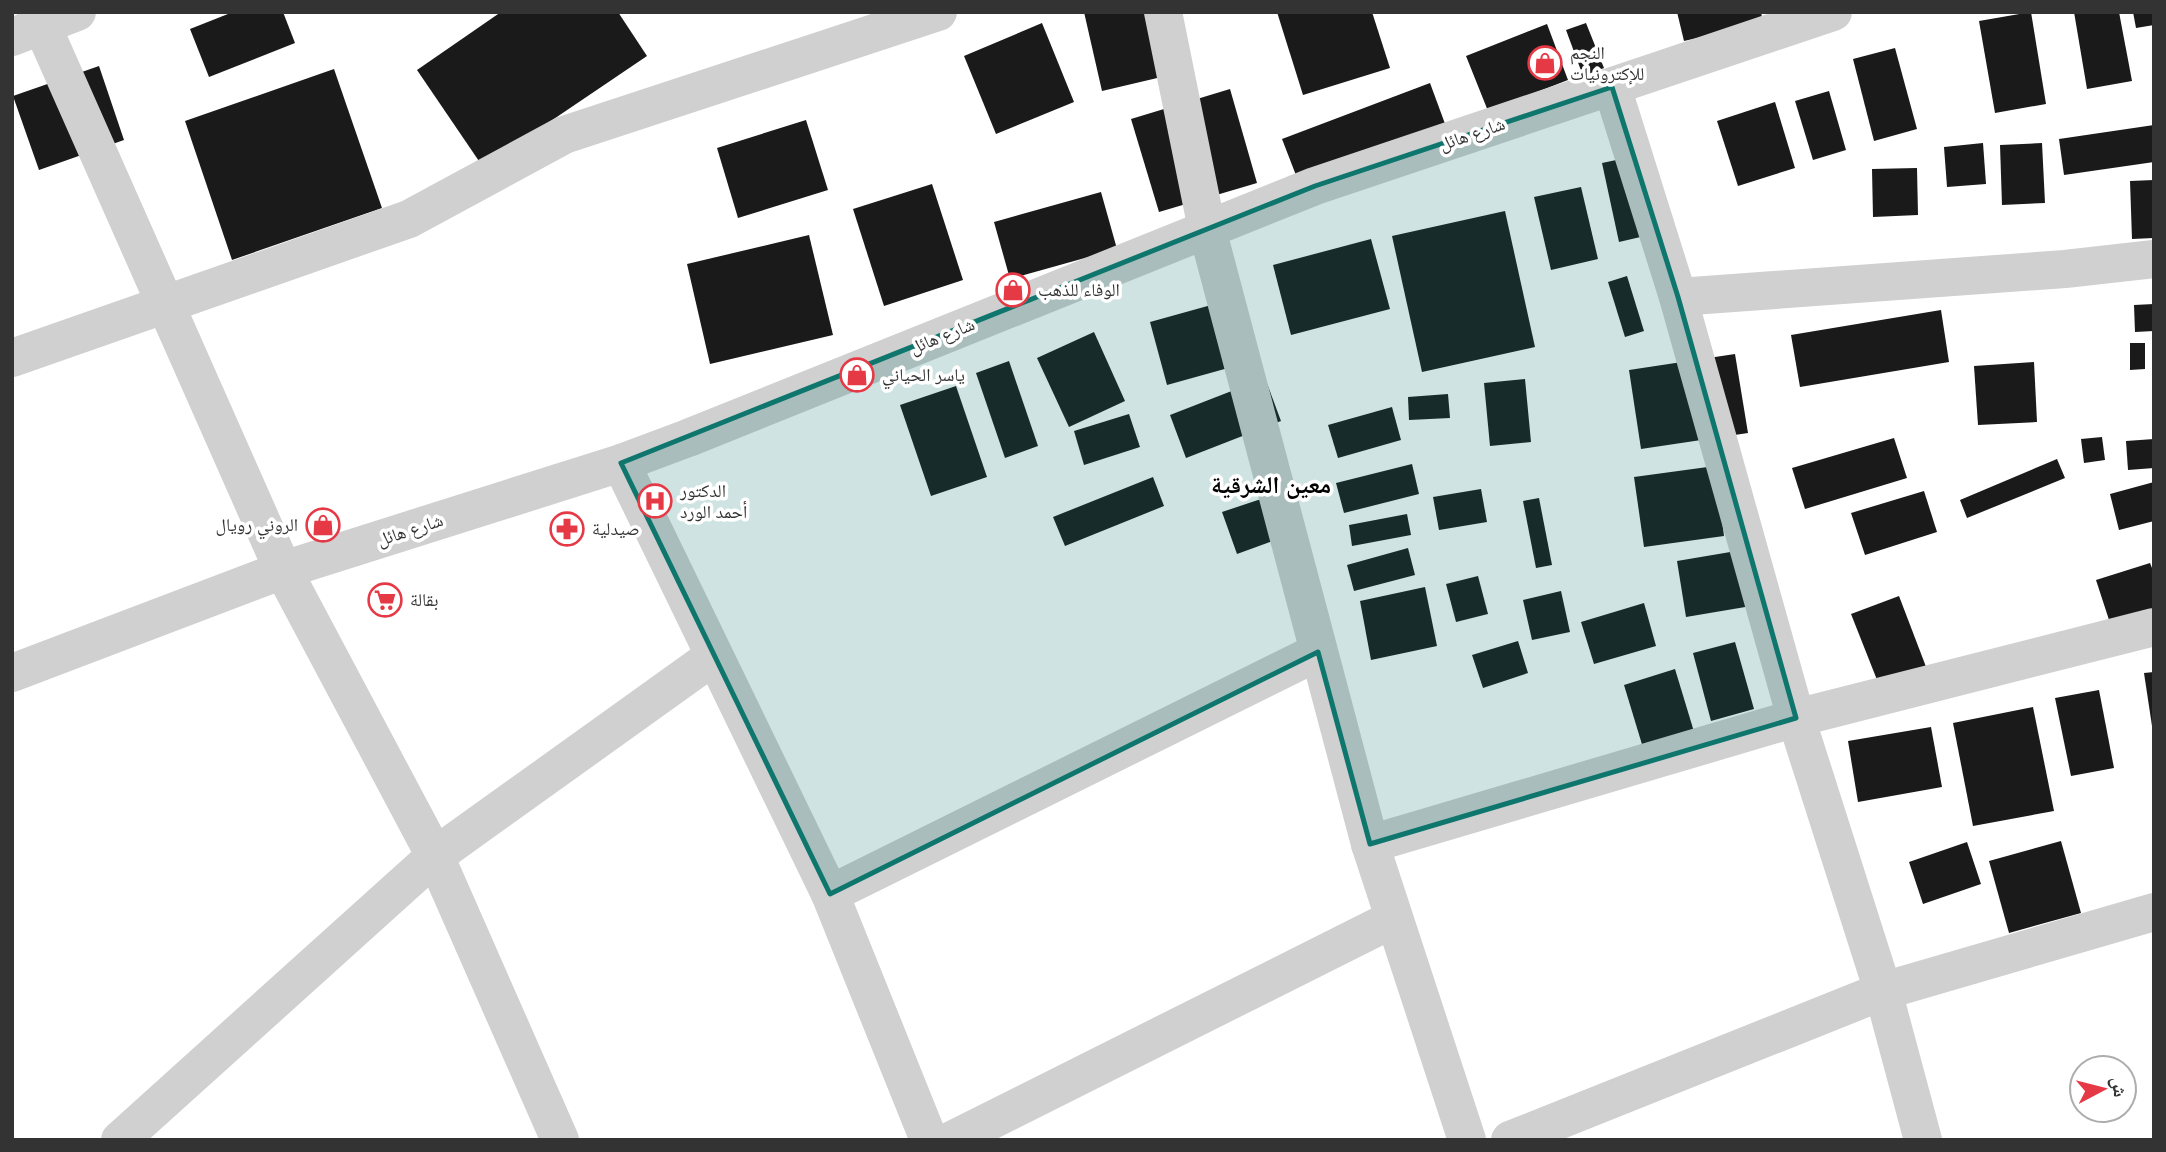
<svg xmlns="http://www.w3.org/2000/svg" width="2166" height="1152" font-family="Mulish,'Noto Naskh Arabic',sans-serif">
<rect width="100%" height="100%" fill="#fff"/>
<g fill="#1a1a1a">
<polygon points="233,12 283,12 295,43 209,77 190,29"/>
<polygon points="501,12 618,12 647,56 483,167 417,70"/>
<polygon points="1084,12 1156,12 1170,75 1102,91"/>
<polygon points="1277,12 1372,12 1390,68 1303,95"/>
<polygon points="1677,12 1761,12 1763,23 1684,41"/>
<polygon points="2031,12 2046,104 1995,113 1979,21"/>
<polygon points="2074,12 2119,12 2132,81 2087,89"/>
<polygon points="2133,12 2154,12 2154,25 2136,28"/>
<polygon points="1042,23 1074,102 996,134 964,56"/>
<polygon points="1586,23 1604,68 1583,76 1566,30"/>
<polygon points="1547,24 1568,80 1488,111 1466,56"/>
<polygon points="1895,48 1917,129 1874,141 1853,59"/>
<polygon points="99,66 124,140 39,170 13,96"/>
<polygon points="334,69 382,208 232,260 185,121"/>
<polygon points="1430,83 1451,140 1304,196 1282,139"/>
<polygon points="1230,89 1257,183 1159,212 1131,119"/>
<polygon points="1829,91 1846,150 1813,160 1795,101"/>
<polygon points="1775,102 1795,168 1738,186 1717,121"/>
<polygon points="806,120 828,190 738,218 717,148"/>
<polygon points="2154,125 2154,162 2064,175 2059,139"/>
<polygon points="1983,143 1986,184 1947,187 1944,147"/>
<polygon points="2042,143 2045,203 2002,205 2000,145"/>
<polygon points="1645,154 1662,232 1619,242 1602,163"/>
<polygon points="1917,168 1918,215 1873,217 1872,169"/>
<polygon points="2154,180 2154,238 2132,239 2130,181"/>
<polygon points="932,184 963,280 884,306 853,209"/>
<polygon points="1581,187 1598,259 1551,270 1534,197"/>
<polygon points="1101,192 1117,249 1010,279 994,222"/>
<polygon points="1505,211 1535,347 1422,372 1392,236"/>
<polygon points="809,235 833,335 710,364 687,264"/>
<polygon points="1371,239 1390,309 1291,335 1273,265"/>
<polygon points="1627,276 1644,331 1625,337 1608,282"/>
<polygon points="1222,302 1239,365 1167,385 1150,322"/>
<polygon points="2154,304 2154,331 2135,332 2134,305"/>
<polygon points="1941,310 1949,362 1800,387 1791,335"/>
<polygon points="1094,332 1125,401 1069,427 1037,358"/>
<polygon points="2130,343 2145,343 2145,369 2130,370"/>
<polygon points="1735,354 1748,433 1641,449 1629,370"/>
<polygon points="1009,361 1038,446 1005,458 976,373"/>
<polygon points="2034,362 2037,422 1978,425 1974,366"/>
<polygon points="1265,378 1281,421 1186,458 1170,415"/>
<polygon points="1525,379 1531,442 1490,446 1484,383"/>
<polygon points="956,386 987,477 931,496 900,405"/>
<polygon points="1448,394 1450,418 1409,420 1408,397"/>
<polygon points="1392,407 1401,440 1338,458 1328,425"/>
<polygon points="1129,414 1140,447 1084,465 1074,431"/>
<polygon points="2102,437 2105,460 2084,463 2081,439"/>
<polygon points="1894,438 1907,478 1805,509 1792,468"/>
<polygon points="2154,439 2154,468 2128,470 2126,441"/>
<polygon points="2057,459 2065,478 1967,518 1960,500"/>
<polygon points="1412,464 1419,494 1344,513 1336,483"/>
<polygon points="1715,466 1724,536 1644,547 1634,477"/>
<polygon points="1153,477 1164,506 1065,546 1053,517"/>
<polygon points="2154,482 2154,521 2119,530 2110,494"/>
<polygon points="1481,489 1487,522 1439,530 1433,497"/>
<polygon points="1924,491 1937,532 1865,555 1851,513"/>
<polygon points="1270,496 1284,537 1237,554 1222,512"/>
<polygon points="1539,498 1552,565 1536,568 1523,501"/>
<polygon points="1407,514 1411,535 1352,546 1349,525"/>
<polygon points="1760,547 1769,603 1686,617 1677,561"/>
<polygon points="1408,548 1415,575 1354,591 1347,565"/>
<polygon points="2150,563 2154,573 2154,612 2111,626 2096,580"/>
<polygon points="1478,576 1488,614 1456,622 1446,584"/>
<polygon points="1425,587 1437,646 1371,660 1360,601"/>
<polygon points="1561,591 1570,632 1532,640 1523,600"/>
<polygon points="1899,596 1928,672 1881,690 1851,614"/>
<polygon points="1644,603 1656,646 1594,664 1581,622"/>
<polygon points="1518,641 1528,673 1483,688 1472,655"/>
<polygon points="1735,642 1754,709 1711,721 1693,653"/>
<polygon points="1675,669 1695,735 1644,751 1624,685"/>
<polygon points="2154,672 2154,726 2152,726 2144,673"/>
<polygon points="2099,690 2114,768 2071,776 2055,698"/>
<polygon points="2033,707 2054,811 1973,826 1953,723"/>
<polygon points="1931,727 1942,787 1858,802 1848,741"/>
<polygon points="2061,841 2081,913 2009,933 1989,861"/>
<polygon points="1967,842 1981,884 1923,904 1909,862"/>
</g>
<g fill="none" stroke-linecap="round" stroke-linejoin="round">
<g stroke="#d0d0d0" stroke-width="38">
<polyline points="36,12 283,570 435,856 560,1140"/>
<polyline points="1163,12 1207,229 1370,844 1467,1140"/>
<polyline points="12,37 77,12"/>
<polyline points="1612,87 1678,297 1796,718 1883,991 1923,1140"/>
<polyline points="1678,297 2065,269 2154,259"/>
<polyline points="12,358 409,219 564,135 938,12"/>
<polyline points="621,463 830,894 929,1140"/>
<polyline points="12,673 283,570 621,463 688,438 1315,186 1833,12"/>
<polyline points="1370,844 1796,718 2154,627"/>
<polyline points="830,894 1318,652"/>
<polyline points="120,1140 435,856 714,656"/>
<polyline points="952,1140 1393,919"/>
<polyline points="1510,1140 1883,991 2154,912"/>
</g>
</g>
<path fill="#0f766e" fill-opacity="0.2" stroke="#0f766e" stroke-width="5" stroke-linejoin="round" d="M 1612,87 L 1678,297 L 1796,718 L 1370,844 L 1318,652 L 830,894 L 621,463 L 1315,186 Z"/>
<defs>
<symbol id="shop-ring" viewBox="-11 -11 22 22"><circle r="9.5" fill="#fff" stroke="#e63946" stroke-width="1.5"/><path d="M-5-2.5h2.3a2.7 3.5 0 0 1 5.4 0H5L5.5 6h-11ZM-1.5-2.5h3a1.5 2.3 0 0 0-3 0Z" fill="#e63946"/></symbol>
<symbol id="hospital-ring" viewBox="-11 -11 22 22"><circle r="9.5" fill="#fff" stroke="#e63946" stroke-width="1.5"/><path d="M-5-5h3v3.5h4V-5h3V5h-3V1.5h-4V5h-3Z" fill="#e63946"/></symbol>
<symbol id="pharmacy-ring" viewBox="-11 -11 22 22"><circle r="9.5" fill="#fff" stroke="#e63946" stroke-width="1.5"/><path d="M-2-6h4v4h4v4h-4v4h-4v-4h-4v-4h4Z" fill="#e63946"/></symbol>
<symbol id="supermarket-ring" viewBox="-11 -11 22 22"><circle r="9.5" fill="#fff" stroke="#e63946" stroke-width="1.5"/><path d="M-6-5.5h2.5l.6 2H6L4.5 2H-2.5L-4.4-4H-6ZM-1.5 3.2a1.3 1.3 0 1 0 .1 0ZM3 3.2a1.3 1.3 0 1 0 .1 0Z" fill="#e63946"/></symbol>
</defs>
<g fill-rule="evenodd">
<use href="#shop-ring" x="1526" y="44" width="38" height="38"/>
<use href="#shop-ring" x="994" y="271" width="38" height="38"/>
<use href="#shop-ring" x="838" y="356" width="38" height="38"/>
<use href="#hospital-ring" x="636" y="482" width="38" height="38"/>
<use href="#shop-ring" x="304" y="506" width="38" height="38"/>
<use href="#pharmacy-ring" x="548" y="510" width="38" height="38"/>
<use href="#supermarket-ring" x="366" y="581" width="38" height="38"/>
</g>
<g text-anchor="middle" stroke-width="7" stroke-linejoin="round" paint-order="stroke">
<g font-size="18" fill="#333" stroke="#fff" text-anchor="start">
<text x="1570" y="59">النجم<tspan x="1570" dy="21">للإكترونيات</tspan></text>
<text x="1038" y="296">الوفاء للذهب</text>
<text x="882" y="381">ياسر الحياني</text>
<text x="680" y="497">الدكتور<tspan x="680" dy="21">أحمد الورد</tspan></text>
<text x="298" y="531" text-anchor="end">الروني رويال</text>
<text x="592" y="535">صيدلية</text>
<text x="410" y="606">بقالة</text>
</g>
<g font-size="18" fill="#333" stroke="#fff">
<text transform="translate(1472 134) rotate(-19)" y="6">شارع هائل</text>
<text transform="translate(942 336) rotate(-22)" y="6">شارع هائل</text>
<text transform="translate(410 530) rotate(-18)" y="6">شارع هائل</text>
</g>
<g font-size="24" font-weight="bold" fill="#000" stroke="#fff">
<text x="1271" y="493">معين الشرقية</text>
</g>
</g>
<rect width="2166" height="1152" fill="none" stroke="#333333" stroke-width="28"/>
<g transform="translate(2103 1089) rotate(83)"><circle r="33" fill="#ffffff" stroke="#adadad" stroke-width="2"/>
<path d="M0-5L12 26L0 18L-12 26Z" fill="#e63946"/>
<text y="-10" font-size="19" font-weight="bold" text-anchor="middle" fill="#333333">ش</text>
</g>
</svg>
